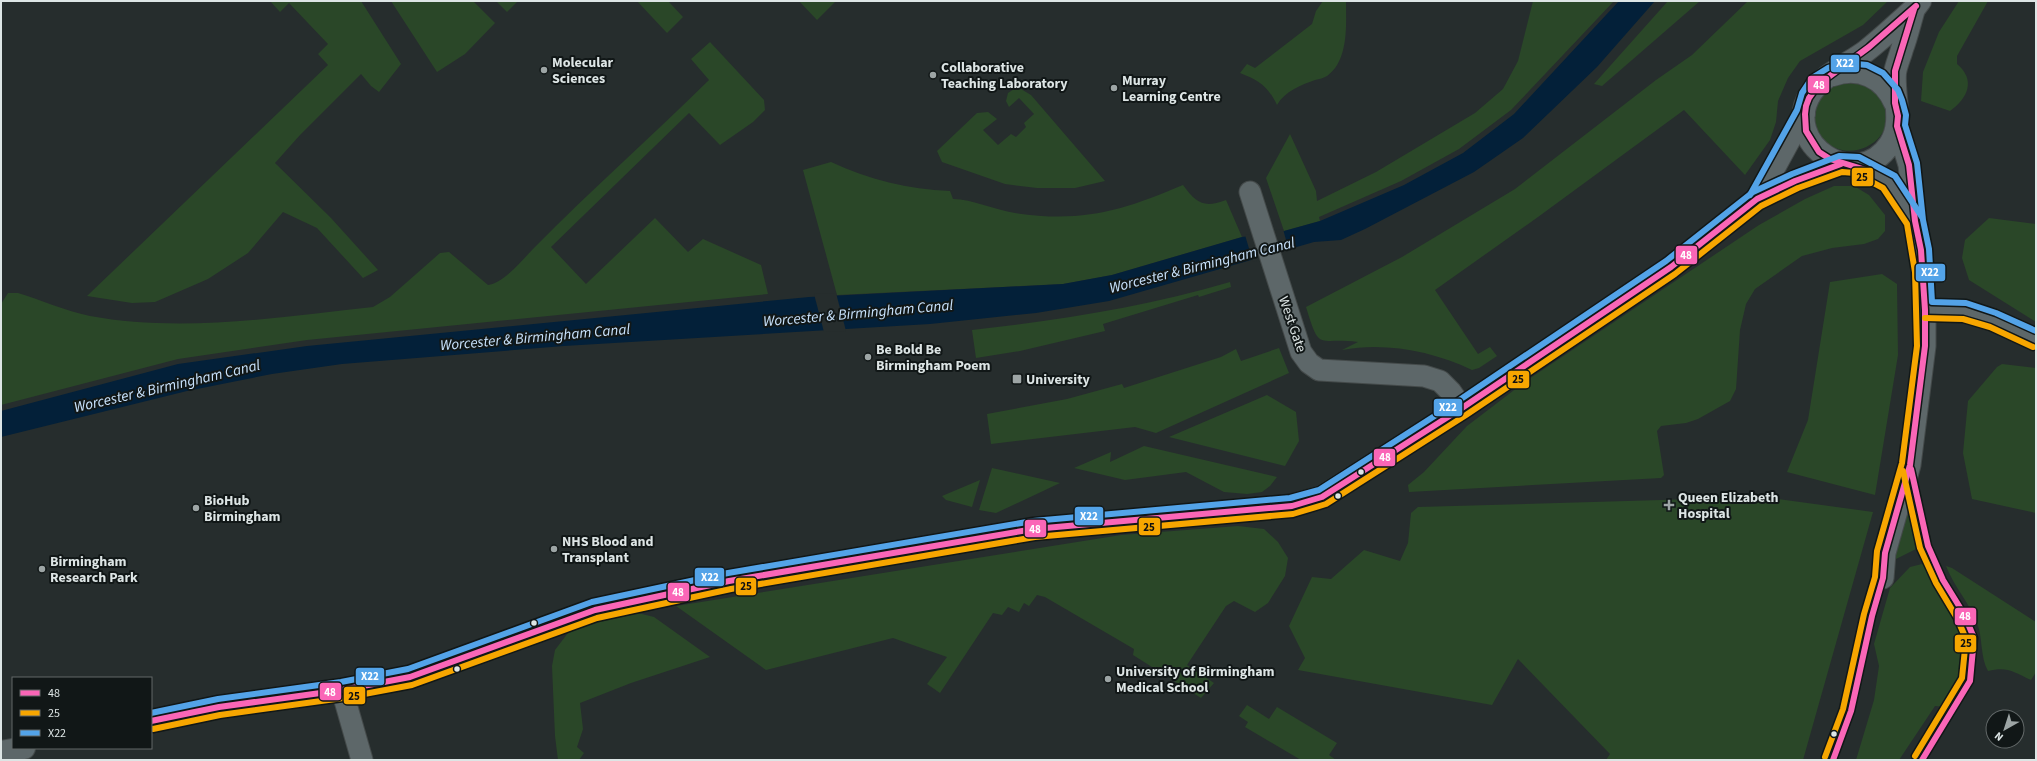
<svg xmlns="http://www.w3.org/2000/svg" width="2037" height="761" font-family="'Source Sans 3',sans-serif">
<rect width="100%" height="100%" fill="#262d2d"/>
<g fill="#2a4728">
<polygon points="270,1 361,1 401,64 379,92 371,86 361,74 300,135 275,163 331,218 378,270 363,278 317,228 283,212 248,253 208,279 155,302 132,303 87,296 328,65 318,54 328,44 289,3 280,12"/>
<polygon points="391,1 473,1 495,23 465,54 437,72"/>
<polygon points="496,1 518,1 507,12"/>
<polygon points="637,1 668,1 683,17 667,33"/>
<polygon points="799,1 836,1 817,20"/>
<path d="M 1323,1 L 1346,1 C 1346,25 1349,60 1327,76 C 1324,78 1319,79 1315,80 C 1301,85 1285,91 1277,105 C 1268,86 1258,80 1240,73 L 1247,64 L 1255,68 L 1312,24 L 1316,11 Z"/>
<polygon points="1533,1 1614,1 1511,110 1459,149 1401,181 1319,217 1320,221 1284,231 1266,178 1290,134 1316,191 1317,201 1376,172 1475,113 1503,89 1518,61"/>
<polygon points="1668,1 1700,1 1602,86 1594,84"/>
<path d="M 1748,1 L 1888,1 L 1863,25 L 1800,61 L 1788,78 L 1778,101 L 1776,122 L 1770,140 L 1745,175 L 1684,110 L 1538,217 L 1435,290 L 1478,354 L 1490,347 L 1497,356 L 1479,368 L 1472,370 C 1432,351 1385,342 1342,350 L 1358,342 C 1317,337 1320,353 1306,307 L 1402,257 L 1515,189 L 1656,80 L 1692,55 Z"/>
<path d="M 1959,1 L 1988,1 L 1957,56 L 1957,64 C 1976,80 1968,98 1950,111 L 1921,101 L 1923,72 L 1939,32 Z"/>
<path d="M 710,42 L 764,100 L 765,110 L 753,122 L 720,145 L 689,113 L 551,247 L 586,284 L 655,218 L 688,252 L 703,239 L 761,265 L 768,294 L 307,340 L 178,359 L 1,405 L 1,304 L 8,293 L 18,293 C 41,300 65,311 90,316 C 181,333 281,317 373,307 L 390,297 L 440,253 L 449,252 L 488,285 C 503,284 523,259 534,248 C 591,190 651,137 709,80 L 691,59 Z"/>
<path d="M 1838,79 L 1871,84 C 1876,90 1883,98 1886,104 C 1898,137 1853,167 1825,141 C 1821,137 1816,131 1815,125 C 1814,118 1814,111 1814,104 Z"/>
<polygon points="1014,89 1021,89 1031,95 1105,181 1075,188 1037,188 1005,184 942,162 937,151 977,113 988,112 997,119 983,130 998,145 1011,134 1016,137 1026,127 1024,123 1034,114 1019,98 1009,107 1006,101 1008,93"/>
<path d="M 831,162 C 869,180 908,189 950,191 L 953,199 C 972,199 995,210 1015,213 C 1082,223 1122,211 1183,185 C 1197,204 1204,208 1226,200 L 1242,237 L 1112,275 L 1063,284 L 837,295 L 803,170 Z"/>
<polygon points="1834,186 1854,186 1869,195 1885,215 1885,231 1878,239 1864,244 1832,248 1802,256 1755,289 1746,304 1740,330 1736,389 1730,401 1698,419 1686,423 1661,426 1657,431 1664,475 1661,478 1409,492 1408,485 1424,472 1467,426 1526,381 1759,225 1805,199"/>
<polygon points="1989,218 2036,224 2036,322 1969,280 1962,258 1965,240"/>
<polygon points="1882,274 1897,284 1898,355 1875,495 1787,472 1808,420 1830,282"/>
<path d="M 1230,282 L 1231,287 L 1199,297 L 1198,295 L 1103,324 L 1105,331 L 1020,351 L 976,358 L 972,330 C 1062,320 1144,307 1230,282 Z"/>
<polygon points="1279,348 1289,373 1156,433 1135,427 991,444 987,414 1067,399 1122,384 1124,388 1221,357 1236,349 1241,361"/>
<polygon points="2002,364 2036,368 2036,513 1972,499 1963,453 1968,401 1997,367"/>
<polygon points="1267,395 1296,412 1299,441 1285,466 1169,437"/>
<polygon points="1144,446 1277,477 1270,486 1262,492 1247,494 1224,492 1186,472 1125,480 1074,468 1111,452 1110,462"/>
<polygon points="992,468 1060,483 996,513 979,510"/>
<polygon points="980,480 972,507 946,500 942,496"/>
<polygon points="1908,484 1912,519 1920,547 1892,561"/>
<polygon points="1764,497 1873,512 1803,760 1606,760 1610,754 1518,659 1492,705 1298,670 1305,658 1289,626 1312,577 1331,579 1364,550 1400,561 1408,543 1411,513 1418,507"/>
<polygon points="1238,526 1264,529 1278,542 1288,558 1285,576 1268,603 1255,612 1234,601 1226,606 1187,665 1214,683 1201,698 1133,655 1134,649 1045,597 1037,595 1029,606 1024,603 1019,612 1008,607 1002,615 993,613 940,693 927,684 947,657 893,638 766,670 676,606 1121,535"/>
<path d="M 1922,564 L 1927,567 C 1948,600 1978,638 1964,679 C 1961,690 1955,700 1946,707 L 1935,706 L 1899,760 L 1856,760 L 1874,700 L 1879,666 L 1874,644 L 1890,588 L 1910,567 Z"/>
<path d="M 1946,566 L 1952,568 L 2036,622 L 2036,672 L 2031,680 C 2014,672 2007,666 1988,671 C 1980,657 1983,638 1977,623 C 1969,602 1954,587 1946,566 Z"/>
<polygon points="619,612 638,613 654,617 710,657 631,683 580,703 583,729 577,747 584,753 579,760 558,760 555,736 552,666 555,650 571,629"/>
<polygon points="1247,705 1269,719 1277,707 1337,743 1329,755 1336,760 1301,760 1245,727 1248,722 1239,716"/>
</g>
<polygon fill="#032039" points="1619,1 1655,1 1597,67 1523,138 1474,172 1365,229 1341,240 1314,242 1109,301 1036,313 930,324 564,346 342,364 272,374 187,391 1,437 1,411 178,364 307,346 809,297 1063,284 1112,275 1242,237 1284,231 1320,221 1404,185 1463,153 1514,114"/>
<g fill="#262d2d">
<polygon points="1283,229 1289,251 1253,262 1245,235"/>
<polygon points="836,293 846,331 824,332 814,294"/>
</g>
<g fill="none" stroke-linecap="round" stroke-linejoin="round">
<defs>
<g id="minor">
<polyline points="1857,165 1889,182 1913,218"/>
<polyline points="1250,192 1301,352 1309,363 1319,370 1424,376 1440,381 1451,392 1462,408"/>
<polyline points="1925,310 1964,311 1993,320 2036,340"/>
<polyline points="1883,578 1885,553 1910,465 1925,346 1925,310 1921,250 1915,221 1909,165 1897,126"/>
<polyline points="342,690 362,760"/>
</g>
<g id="tertiary">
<path d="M 1914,9 C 1910,22 1907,36 1902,49 C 1900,57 1896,65 1895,73 C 1893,96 1904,123 1890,144 C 1857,194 1779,144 1811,93 C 1822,76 1850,63 1866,51 C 1883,38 1898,23 1914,9 L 1920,1"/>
<path d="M 1833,75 C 1859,66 1884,77 1895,103"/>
<polyline points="1757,199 1804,113"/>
<polyline points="151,721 219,707 342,690 410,677 595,610 729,581 1034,529 1292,506 1322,497 1462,408 1671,267 1757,199 1795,181 1841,164"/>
<polyline points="1,752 24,748"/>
</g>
</defs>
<use href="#minor" stroke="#444a4a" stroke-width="23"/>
<use href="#tertiary" stroke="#444a4a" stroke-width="24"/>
<use href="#minor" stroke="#5d6769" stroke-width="21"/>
<use href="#tertiary" stroke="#5d6769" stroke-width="22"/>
<defs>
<g id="bus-1">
<polyline points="1866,170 1830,159 1819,152 1806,131 1805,114 1806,106 1809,98 1819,84 1869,47 1916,6"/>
<polyline points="1911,469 1928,546 1943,580 1964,614 1974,638 1970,681 1922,760"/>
<polyline points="151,721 219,707 342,690 410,677 595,610 729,581 1034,529 1292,506 1322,497 1462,408 1671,267 1757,199 1795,181 1841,164"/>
<polyline points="1833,760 1851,711 1872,616 1883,578 1885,553 1910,465 1925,346 1925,310 1921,250 1915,221 1909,165 1897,126 1898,116 1895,103 1895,71 1914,9"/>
</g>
<g id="bus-2">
<polyline points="1925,318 1963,319 1990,327 2033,347"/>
<polyline points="1903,471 1920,548 1936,583 1957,618 1966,639 1962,678 1915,756"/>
<polyline points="153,729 220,715 343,698 412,685 597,618 731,589 1035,537 1293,514 1326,504 1466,415 1675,274 1761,206 1798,188 1842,172 1855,173 1883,188 1907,224 1915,272 1917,346 1902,463 1877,551 1875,577 1864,614 1843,709 1825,757"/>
</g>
<g id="bus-3">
<polyline points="1750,195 1797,110 1802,93 1812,78 1828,68 1846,63 1867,65 1883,73 1898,90 1902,100 1906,115 1905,125 1917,163 1923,220 1929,249 1932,302 1966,303 1996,313 2036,331"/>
<polyline points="151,713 218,699 341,682 408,669 592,602 728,573 1033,521 1290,498 1319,490 1458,401 1666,261 1753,192 1792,174 1839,156 1859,157 1895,176 1922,217"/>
</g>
</defs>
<use href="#bus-1" stroke="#111717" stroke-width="9"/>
<use href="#bus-2" stroke="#111717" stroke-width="9"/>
<use href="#bus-3" stroke="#111717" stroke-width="9"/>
<use href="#bus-1" stroke="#fa66b7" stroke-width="6"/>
<use href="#bus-2" stroke="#f7a600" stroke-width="6"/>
<use href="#bus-3" stroke="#53a3e8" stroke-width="6"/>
</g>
<g fill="#9da5a5" stroke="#111717" stroke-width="1.5">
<circle cx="544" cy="70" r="4"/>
<circle cx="933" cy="75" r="4"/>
<circle cx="1114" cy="88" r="4"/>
<circle cx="868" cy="357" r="4"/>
<rect x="1012" y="374" width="10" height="10" rx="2"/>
<path d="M1667 499h4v4h4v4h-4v4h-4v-4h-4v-4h4z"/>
<circle cx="196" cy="508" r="4"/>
<circle cx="554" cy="549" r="4"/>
<circle cx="42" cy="569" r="4"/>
<circle cx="1108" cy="679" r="4"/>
</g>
<g fill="#dde5e5" stroke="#111717" stroke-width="1.5">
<circle cx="1361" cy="472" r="3.5"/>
<circle cx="1338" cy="496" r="3.5"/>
<circle cx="534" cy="623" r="3.5"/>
<circle cx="457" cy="669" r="3.5"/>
<circle cx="1834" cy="734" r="3.5"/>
</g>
<g text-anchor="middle" stroke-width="4" stroke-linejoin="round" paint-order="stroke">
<g font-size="14" font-weight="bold" fill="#dde5e5" stroke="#111717" text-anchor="start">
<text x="552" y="67">Molecular<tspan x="552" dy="16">Sciences</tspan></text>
<text x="941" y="72">Collaborative<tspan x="941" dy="16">Teaching Laboratory</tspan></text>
<text x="1122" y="85">Murray<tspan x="1122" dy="16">Learning Centre</tspan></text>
<text x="876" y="354">Be Bold Be<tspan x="876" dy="16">Birmingham Poem</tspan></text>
<text x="1026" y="384">University</text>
<text x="1678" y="502">Queen Elizabeth<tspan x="1678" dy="16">Hospital</tspan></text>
<text x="204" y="505">BioHub<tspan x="204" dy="16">Birmingham</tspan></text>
<text x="562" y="546">NHS Blood and<tspan x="562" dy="16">Transplant</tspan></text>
<text x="50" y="566">Birmingham<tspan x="50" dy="16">Research Park</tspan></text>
<text x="1116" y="676">University of Birmingham<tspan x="1116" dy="16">Medical School</tspan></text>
</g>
<g font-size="14" fill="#dde5e5" stroke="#111717">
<text transform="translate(1293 324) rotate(71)" y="5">West Gate</text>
</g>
<g font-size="15" font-style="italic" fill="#c9e3fd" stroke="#111717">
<text transform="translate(1202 265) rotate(-14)" y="5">Worcester &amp; Birmingham Canal</text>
<text transform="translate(858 313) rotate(-5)" y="5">Worcester &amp; Birmingham Canal</text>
<text transform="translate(535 337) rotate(-5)" y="5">Worcester &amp; Birmingham Canal</text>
<text transform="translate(167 386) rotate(-13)" y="5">Worcester &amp; Birmingham Canal</text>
</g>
</g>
<g stroke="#111717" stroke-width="1.5">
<rect x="1830" y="54" width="30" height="19" rx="4" fill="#53a3e8"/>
<rect x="1807" y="75" width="23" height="19" rx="4" fill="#fa66b7"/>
<rect x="1851" y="167" width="23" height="20" rx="4" fill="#f7a600"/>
<rect x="1675" y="245" width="23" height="20" rx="4" fill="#fa66b7"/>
<rect x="1915" y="263" width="31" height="19" rx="4" fill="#53a3e8"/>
<rect x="1507" y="370" width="23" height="19" rx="4" fill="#f7a600"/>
<rect x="1433" y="398" width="30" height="19" rx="4" fill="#53a3e8"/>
<rect x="1373" y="448" width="23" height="19" rx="4" fill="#fa66b7"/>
<rect x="1074" y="506" width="30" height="20" rx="4" fill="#53a3e8"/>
<rect x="1138" y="517" width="23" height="19" rx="4" fill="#f7a600"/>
<rect x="1024" y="519" width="23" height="19" rx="4" fill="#fa66b7"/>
<rect x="694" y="567" width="31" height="20" rx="4" fill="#53a3e8"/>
<rect x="735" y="577" width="22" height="19" rx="4" fill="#f7a600"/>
<rect x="667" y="582" width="23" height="20" rx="4" fill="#fa66b7"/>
<rect x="1954" y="607" width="23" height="19" rx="4" fill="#fa66b7"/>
<rect x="1954" y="634" width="23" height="19" rx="4" fill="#f7a600"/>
<rect x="355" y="667" width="30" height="19" rx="4" fill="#53a3e8"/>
<rect x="319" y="682" width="23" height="19" rx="4" fill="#fa66b7"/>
<rect x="343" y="686" width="23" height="19" rx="4" fill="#f7a600"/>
</g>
<g font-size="11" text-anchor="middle" font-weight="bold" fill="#fff">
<text x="1845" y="67">X22</text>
<text x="1819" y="89">48</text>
<text x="1686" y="259">48</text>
<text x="1930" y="276">X22</text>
<text x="1448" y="411">X22</text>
<text x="1385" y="461">48</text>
<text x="1089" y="520">X22</text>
<text x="1035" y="533">48</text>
<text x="710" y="581">X22</text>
<text x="678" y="596">48</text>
<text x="1965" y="620">48</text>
<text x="370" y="680">X22</text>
<text x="330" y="696">48</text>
</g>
<g font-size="11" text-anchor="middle" font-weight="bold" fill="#111">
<text x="1862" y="181">25</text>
<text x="1518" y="383">25</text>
<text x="1149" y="531">25</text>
<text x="746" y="590">25</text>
<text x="1966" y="647">25</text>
<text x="354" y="700">25</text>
</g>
<rect width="2037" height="761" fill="none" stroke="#dde5e5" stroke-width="4"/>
<rect x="12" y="677" width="140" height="72" fill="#111717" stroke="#636969"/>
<rect x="20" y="690" width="20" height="6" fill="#fa66b7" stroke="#636969"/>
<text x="48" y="697" font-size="12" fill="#dde5e5">48</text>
<rect x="20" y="710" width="20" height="6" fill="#f7a600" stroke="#636969"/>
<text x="48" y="717" font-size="12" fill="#dde5e5">25</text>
<rect x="20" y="730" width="20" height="6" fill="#53a3e8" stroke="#636969"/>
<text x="48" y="737" font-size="12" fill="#dde5e5">X22</text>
<g transform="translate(2005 729) rotate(219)"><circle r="19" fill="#111717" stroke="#636969"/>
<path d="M0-3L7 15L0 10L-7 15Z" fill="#9da5a5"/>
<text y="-6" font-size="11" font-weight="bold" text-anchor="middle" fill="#dde5e5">N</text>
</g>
</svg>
